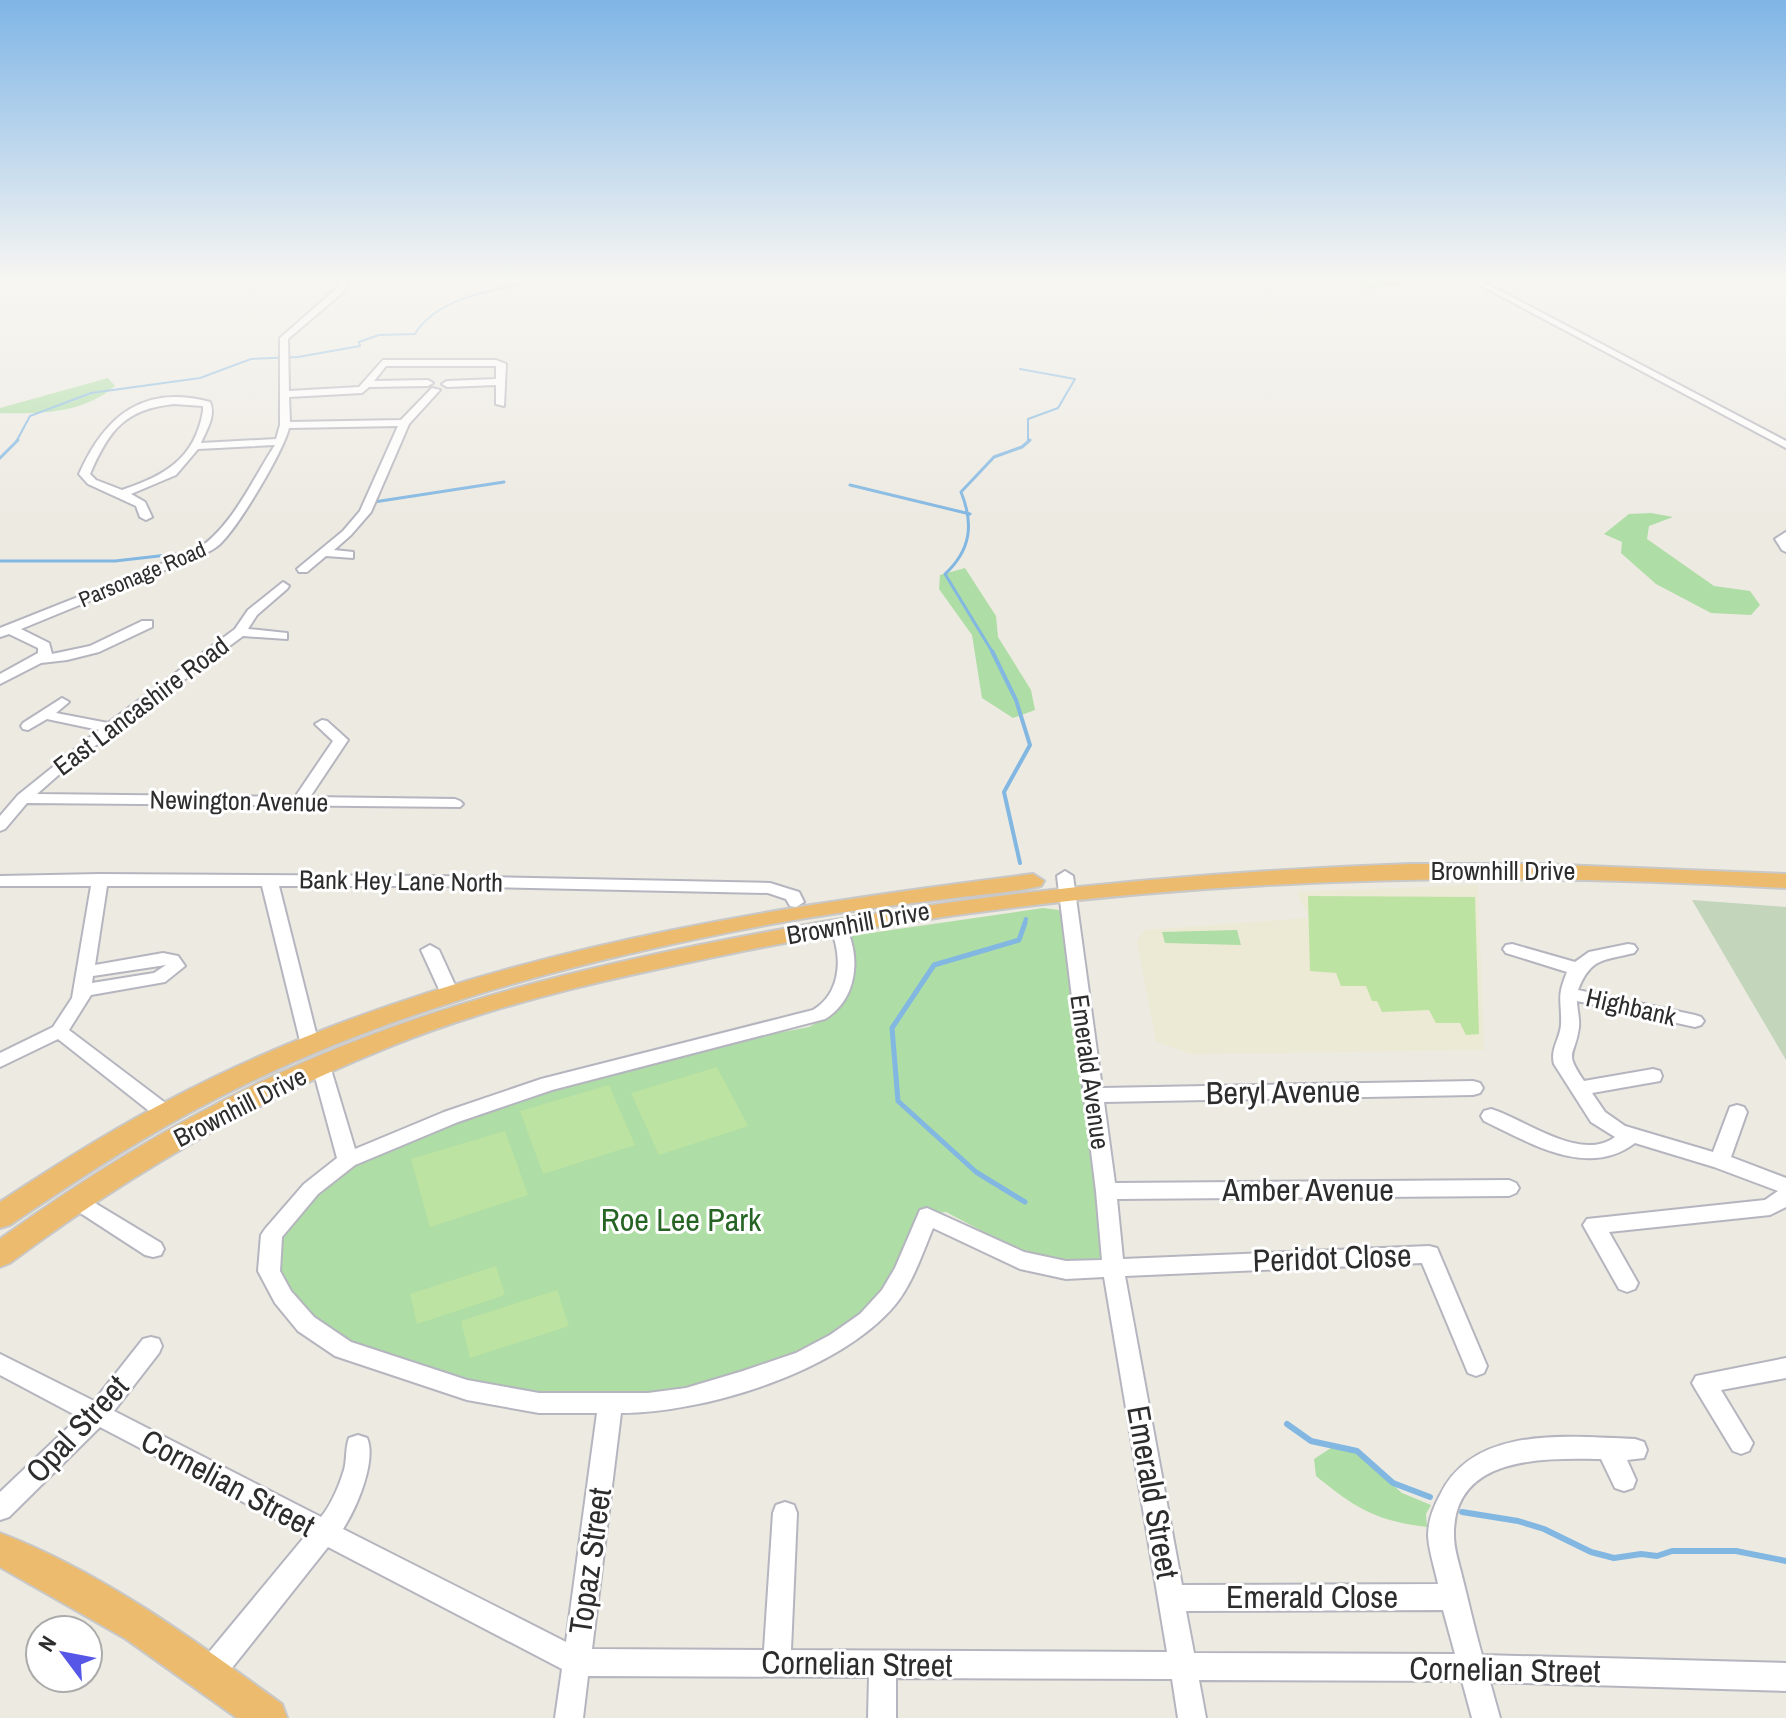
<svg xmlns="http://www.w3.org/2000/svg" width="1786" height="1718" font-family="'Archivo Narrow',sans-serif">
<rect width="100%" height="100%" fill="#edeae2"/>
<polygon fill="#ece9d4" points="1478,885 1484,1050 1191,1054 1156,1042 1137,941 1145,930 1309,918 1297,892"/>
<g fill="#aedda5">
<polygon points="1351,277 1463,277 1365,289"/>
<path d="M 108,378 L 115,386 C 82,414 40,414 0,413 L 0,408 Z"/>
<polygon points="1651,513 1673,517 1649,526 1647,539 1714,586 1750,591 1760,605 1751,615 1711,613 1656,584 1621,553 1622,542 1604,534 1629,514"/>
<polygon points="965,568 996,616 998,637 1031,690 1035,710 1013,718 982,698 972,635 939,589 940,575"/>
<polygon points="1043,908 1059,910 1062,916 1105,1262 1070,1262 1012,1247 946,1212 915,1216 918,1226 896,1279 839,1332 773,1364 690,1386 604,1400 468,1386 346,1346 309,1322 274,1268 276,1237 327,1182 361,1161 415,1137 523,1097 730,1042 809,1027 831,1014 852,987 850,936"/>
<polygon points="1237,930 1241,945 1165,943 1162,932"/>
<path d="M 1334,1446 L 1355,1452 L 1402,1493 L 1431,1505 L 1426,1514 L 1427,1527 C 1376,1521 1355,1508 1316,1476 L 1314,1459 Z"/>
</g>
<polygon fill="#c3d5bb" points="1692,900 1786,907 1786,1060"/>
<g fill="#bce3a2">
<polygon points="1308,896 1475,897 1479,1034 1466,1035 1460,1023 1436,1023 1429,1010 1382,1012 1377,1001 1372,1001 1366,986 1341,986 1336,973 1310,971"/>
<polygon points="717,1067 748,1126 659,1155 631,1093"/>
<polygon points="609,1085 635,1145 543,1174 520,1111"/>
<polygon points="505,1131 528,1195 430,1227 411,1159"/>
<polygon points="496,1266 505,1295 417,1324 410,1294"/>
<polygon points="557,1290 569,1326 470,1358 461,1321"/>
</g>
<g fill="none" stroke-linecap="round" stroke-linejoin="round">
<g stroke="#82b7e2" stroke-width="2">
<polyline points="1020,369 1075,379 1058,408 1028,419 1028,442"/>
<path d="M 16,442 L 30,416 L 91,393 L 200,378 L 251,359 L 298,357 L 360,346 L 359,342 L 379,335 L 415,334 C 435,300 484,292 520,284 L 528,277"/>
</g>
<g stroke="#82b7e2" stroke-width="3">
<polyline points="0,458 18,440"/>
<polyline points="850,485 970,514"/>
<polyline points="374,502 504,482"/>
<polyline points="0,561 115,561 185,553"/>
<path d="M 993,653 L 945,574 C 971,550 974,524 961,492 L 994,457 L 1022,447 L 1030,440"/>
</g>
<g stroke="#82b7e2" stroke-width="4">
<polyline points="992,651 1016,700 1030,745 1004,792 1020,863"/>
<polyline points="1024,925 1026,919"/>
</g>
<polyline stroke="#82b7e2" stroke-width="5" points="1025,923 1019,940 934,965 892,1028 898,1101 976,1172 1025,1202"/>
<g stroke="#82b7e2" stroke-width="6">
<polyline points="1287,1424 1311,1441 1357,1451 1393,1483 1430,1497"/>
<polyline points="1462,1512 1518,1521 1544,1529 1591,1552 1614,1558 1641,1554 1657,1556 1672,1551 1736,1551 1786,1561"/>
</g>
<defs>
<g id="minor">
<path d="M 344,277 L 352,277 L 342,293 L 288,339 L 289,391 L 359,387 L 383,360 L 496,360 L 506,364 L 504,406 L 496,404 L 496,385 L 447,387 L 442,384 L 447,381 L 496,379 L 496,366 L 386,366 L 374,381 L 428,380 L 433,383 L 428,386 L 369,387 L 362,393 L 289,397 L 290,422 L 401,420 L 432,388 L 440,390 L 409,424 L 371,512 L 351,535 L 334,550 L 353,552 L 353,558 L 326,556 L 307,572 L 299,572 L 297,569 L 343,531 L 360,511 L 398,426 L 289,428 C 283,452 239,526 220,544 C 216,548 210,551 204,554 L 21,629 L 49,643 L 52,654 L 90,646 L 142,621 L 152,621 L 152,627 L 99,652 L 67,660 L 41,663 L 0,684 L 0,674 L 38,653 L 38,648 L 9,634 L 0,637 L 0,628 L 196,550 C 232,528 252,480 275,445 L 198,449 L 176,475 L 131,494 L 145,502 L 152,517 L 146,520 L 140,517 L 136,506 L 88,484 L 79,474 C 105,416 143,384 210,402 C 216,416 207,429 201,443 L 276,439 L 280,425 L 280,338 L 336,289 ZM 174,404 L 203,406 L 203,411 C 195,459 164,476 122,490 L 96,480 L 90,474 C 109,430 125,409 174,404 Z"/>
<polygon points="1465,277 1474,277 1786,441 1786,448"/>
<polygon points="1786,532 1786,552 1782,550 1775,539"/>
<polygon points="283,582 289,586 287,589 257,615 248,629 287,633 287,639 243,636 72,763 37,794 295,797 333,741 315,724 322,720 327,721 348,740 310,797 455,799 460,801 463,804 460,807 27,803 5,829 0,831 0,816 18,795 99,730 47,719 28,730 23,729 21,726 23,723 62,698 69,702 56,713 108,723 235,629 248,610"/>
<path d="M 1065,871 L 1073,876 L 1102,1088 L 1473,1081 L 1480,1083 L 1483,1088 L 1480,1093 L 1473,1095 L 1104,1102 L 1115,1183 L 1509,1180 L 1516,1183 L 1519,1188 L 1516,1193 L 1509,1196 L 1117,1199 L 1123,1259 L 1429,1246 L 1437,1248 L 1487,1366 L 1484,1373 L 1476,1376 L 1468,1373 L 1422,1263 L 1125,1276 L 1182,1585 L 1438,1584 C 1435,1569 1429,1552 1428,1536 C 1428,1521 1433,1508 1440,1495 C 1474,1424 1570,1437 1635,1439 L 1644,1442 L 1647,1450 L 1644,1458 L 1627,1460 L 1636,1480 L 1633,1488 L 1624,1491 L 1615,1488 L 1601,1459 C 1545,1458 1452,1455 1454,1536 C 1454,1548 1458,1560 1461,1572 C 1468,1599 1474,1627 1482,1655 L 1786,1663 L 1786,1691 L 1490,1682 L 1500,1718 L 1472,1718 L 1462,1681 L 1199,1680 L 1206,1718 L 1178,1718 L 1172,1679 L 896,1678 L 896,1718 L 868,1718 L 869,1677 L 588,1676 L 583,1718 L 555,1718 L 562,1669 L 328,1547 L 220,1683 L 210,1687 L 200,1683 L 196,1673 L 200,1663 L 306,1535 L 100,1427 L 9,1517 L 0,1520 L 0,1492 L 79,1417 L 0,1375 L 0,1354 L 94,1401 L 143,1339 L 151,1337 L 159,1339 L 162,1346 L 159,1353 L 114,1411 L 321,1517 C 331,1505 339,1486 344,1470 C 347,1460 345,1449 349,1438 L 358,1435 L 367,1438 C 377,1461 356,1509 343,1529 L 566,1642 L 597,1413 L 539,1413 L 467,1400 L 335,1356 L 298,1331 L 275,1303 L 258,1271 L 261,1235 L 265,1229 L 304,1184 L 337,1158 L 312,1066 L 314,1061 L 328,1061 L 330,1066 L 355,1149 L 444,1112 L 541,1079 L 813,1010 C 842,993 843,954 829,926 L 837,921 L 843,922 C 862,954 858,999 825,1019 L 552,1090 L 458,1122 L 355,1165 L 318,1194 L 282,1237 L 280,1271 L 291,1291 L 314,1317 L 351,1342 L 467,1380 L 539,1393 L 648,1393 L 686,1388 L 743,1371 L 796,1353 L 830,1335 L 860,1314 L 882,1290 L 895,1268 L 920,1210 L 927,1208 L 1024,1252 L 1066,1261 L 1102,1260 L 1096,1191 L 1057,876 ZM 933,1228 L 1020,1269 L 1066,1279 L 1104,1277 L 1167,1652 L 791,1650 L 797,1513 L 794,1505 L 785,1502 L 776,1505 L 773,1513 L 764,1650 L 592,1649 L 621,1413 C 705,1413 840,1371 895,1305 C 913,1283 922,1254 933,1228 ZM 1443,1610 L 1455,1654 L 1194,1653 L 1186,1611 Z"/>
<path d="M 100,874 L 436,876 L 770,883 L 799,892 L 804,902 L 796,907 L 790,906 L 786,899 L 768,893 L 436,886 L 279,886 L 319,1045 L 317,1049 L 303,1049 L 301,1045 L 262,886 L 107,886 L 95,965 L 163,953 L 178,956 L 185,966 L 165,982 L 91,995 L 69,1030 L 172,1108 L 175,1113 L 172,1118 L 165,1120 L 158,1118 L 58,1039 L 0,1067 L 0,1053 L 53,1027 L 72,998 L 91,886 L 0,886 L 0,876 ZM 166,965 L 154,973 L 92,983 L 93,976 Z"/>
<path d="M 1512,944 L 1575,962 L 1589,952 L 1628,944 L 1634,945 L 1637,949 L 1634,953 C 1603,961 1591,957 1578,990 L 1695,1015 L 1701,1017 L 1704,1021 L 1701,1025 L 1695,1027 L 1577,1001 C 1577,1009 1580,1019 1579,1027 C 1575,1058 1563,1050 1584,1081 L 1653,1069 L 1660,1071 L 1662,1076 L 1660,1081 L 1592,1093 L 1605,1112 L 1625,1126 L 1713,1152 L 1730,1107 L 1737,1105 L 1744,1107 L 1747,1112 L 1731,1157 L 1786,1178 L 1786,1207 L 1770,1215 L 1609,1232 L 1638,1283 L 1635,1289 L 1627,1292 L 1619,1289 L 1583,1225 L 1587,1219 L 1765,1200 L 1778,1191 L 1714,1167 L 1635,1143 C 1588,1179 1530,1143 1484,1121 L 1481,1116 L 1484,1111 L 1491,1109 C 1525,1119 1580,1163 1615,1137 L 1591,1122 L 1554,1064 C 1550,1049 1560,1039 1561,1025 C 1562,999 1556,999 1567,972 L 1506,953 L 1503,949 L 1506,945 Z"/>
<polygon points="430,945 439,950 460,996 457,1000 445,1000 442,996 421,950"/>
<polygon points="75,1191 161,1243 164,1249 161,1255 153,1257 145,1255 68,1205 65,1199 68,1193"/>
<polygon points="1786,1358 1786,1378 1721,1390 1753,1443 1749,1451 1741,1454 1733,1451 1696,1390 1692,1383 1696,1376"/>
</g>
<g id="highway">
<path d="M 1411,864 L 1536,864 L 1786,874 L 1786,888 C 1433,867 1095,881 748,950 C 627,975 504,1000 389,1047 C 252,1102 128,1175 10,1263 L 0,1267 L 0,1239 C 97,1169 199,1107 309,1060 C 444,1002 586,967 730,939 C 955,895 1181,872 1411,864 Z"/>
<path d="M 1033,874 L 1044,881 L 1041,886 C 1010,893 977,895 945,899 C 885,906 826,914 766,925 C 569,962 367,1016 189,1113 C 127,1147 69,1185 10,1225 L 0,1228 L 0,1202 C 56,1165 111,1130 171,1099 C 437,959 738,911 1033,874 Z"/>
<path d="M 0,1533 C 102,1572 194,1640 282,1704 L 287,1718 L 237,1718 L 126,1639 L 0,1567 Z"/>
</g>
</defs>
<use href="#minor" stroke="#b5b5bf" stroke-width="4"/>
<use href="#highway" stroke="#c8c8c8" stroke-width="4"/>
<use href="#minor" fill="#fff" fill-rule="evenodd"/>
<use href="#highway" fill="#edbb6d" fill-rule="evenodd"/>
</g>
<linearGradient id="sky" x2="0" y2="1"><stop stop-color="#7fb5e6"/><stop offset="0.54" stop-color="#f7f6f2"/><stop offset="1" stop-color="#f7f6f2" stop-opacity="0"/></linearGradient>
<rect width="1786" height="517" fill="url(#sky)"/>
<g text-anchor="middle" stroke-width="6" stroke-linejoin="round" paint-order="stroke">
<g font-size="22" fill="#2d2d2d" stroke="#fff">
<text transform="translate(142 574) rotate(-23)" y="8">Parsonage Road</text>
</g>
<g font-size="26" fill="#2d2d2d" stroke="#fff">
<text transform="translate(141 706) rotate(-37)" y="9">East Lancashire Road</text>
<text transform="translate(239 801) rotate(1)" y="9">Newington Avenue</text>
<text x="1503" y="880">Brownhill Drive</text>
<text transform="translate(401 881) rotate(1)" y="9">Bank Hey Lane North</text>
<text transform="translate(858 923) rotate(-10)" y="9">Brownhill Drive</text>
<text transform="translate(1631 1007) rotate(13)" y="9">Highbank</text>
<text transform="translate(1090 1072) rotate(82)" y="9">Emerald Avenue</text>
<text transform="translate(240 1107) rotate(-27)" y="9">Brownhill Drive</text>
</g>
<g font-size="32" fill="#2d2d2d" stroke="#fff">
<text transform="translate(1283 1092) rotate(-1)" y="11">Beryl Avenue</text>
<text x="1308" y="1201">Amber Avenue</text>
<text transform="translate(1332 1258) rotate(-2)" y="11">Peridot Close</text>
<text transform="translate(77 1429) rotate(-47)" y="11">Opal Street</text>
<text transform="translate(228 1483) rotate(28)" y="11">Cornelian Street</text>
<text transform="translate(1153 1492) rotate(80)" y="11">Emerald Street</text>
<text transform="translate(590 1561) rotate(-82)" y="11">Topaz Street</text>
<text x="1312" y="1608">Emerald Close</text>
<text transform="translate(857 1664) rotate(1)" y="11">Cornelian Street</text>
<text transform="translate(1505 1670) rotate(1)" y="11">Cornelian Street</text>
</g>
<g font-size="32" fill="#266424" stroke="#fff">
<text x="681" y="1231">Roe Lee Park</text>
</g>
</g>
<g transform="translate(64 1654) rotate(302)"><circle r="38" fill="#ffffff" stroke="#ababab" stroke-width="2"/>
<path d="M0-6L14 30L0 20L-14 30Z" fill="#5657e6"/>
<text y="-12" font-size="22" font-weight="bold" text-anchor="middle" fill="#2d2d2d">N</text>
</g>
</svg>
